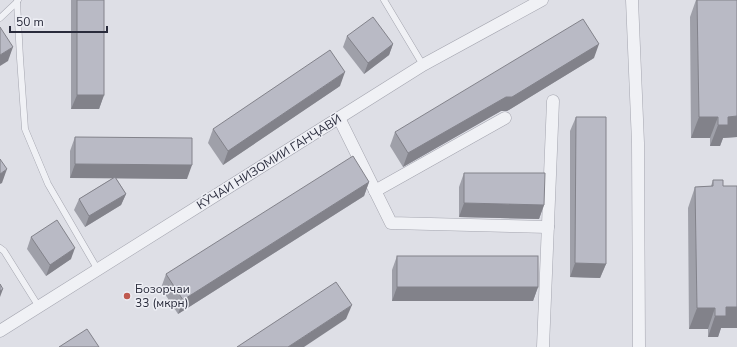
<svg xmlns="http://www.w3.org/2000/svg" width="737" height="347" font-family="'Nunito Sans',sans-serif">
<rect width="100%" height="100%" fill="#dedfe6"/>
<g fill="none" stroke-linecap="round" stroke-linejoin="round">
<defs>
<g id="lane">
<polyline points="384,0 423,65"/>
<polyline points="17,2 20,58 25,129 48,184 98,270"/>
<polyline points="0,18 17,2 18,0"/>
<polyline points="0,248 4,251 39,307"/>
</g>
<g id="street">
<polyline points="632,0 638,143 639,347"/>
<polyline points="339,118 391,223 548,227"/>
<polyline points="375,191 505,118"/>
<polyline points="0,331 423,65 542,0"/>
<polyline points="543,347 553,101"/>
</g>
</defs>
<use href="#lane" stroke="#a4a5af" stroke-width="7"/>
<use href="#street" stroke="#a4a5af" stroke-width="13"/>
<use href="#lane" stroke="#f0f1f5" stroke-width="6"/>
<use href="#street" stroke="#f0f1f5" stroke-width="12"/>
</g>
<g fill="#9fa0a9">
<polygon points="71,0 104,0 104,95 99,109 71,109"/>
<polygon points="696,0 737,0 737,137 723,138 720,146 710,146 710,138 691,138 690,17"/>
<polygon points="347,36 393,44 389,55 364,74 343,47"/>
<polygon points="594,58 507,111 501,111 403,167 390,146 395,132"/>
<polygon points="340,86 223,165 208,143 213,129"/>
<polygon points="576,117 606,264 600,278 570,277 570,131"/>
<polygon points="75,137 187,179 116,178 126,194 121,205 85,227 74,210 79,199 113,178 70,178 70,151"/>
<polygon points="464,173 544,205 539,219 459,217 459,187"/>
<polygon points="713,180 723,186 737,186 737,328 721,328 718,337 708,337 708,329 689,329 688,208 695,187 711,186"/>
<polygon points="369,182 364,196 178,314 161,288 166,274"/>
<polygon points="31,237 71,259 46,276 27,249"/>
<polygon points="397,256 538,287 533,301 392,301 392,270"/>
</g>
<g fill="#82828a">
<polygon points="393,44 389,55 364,74 368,63"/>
<polygon points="599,44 594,58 507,111 501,111 403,167 408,153 506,97"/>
<polygon points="13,47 8,61 0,66 0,55"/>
<polygon points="345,72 340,86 223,165 228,151"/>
<polygon points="77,95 104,95 99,109 71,109"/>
<polygon points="737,116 737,137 723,138 720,146 710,146 718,125 728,117"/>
<polygon points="699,117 718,117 710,138 691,138"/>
<polygon points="75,164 192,165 187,179 70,178"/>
<polygon points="7,169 2,183 0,184 0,174"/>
<polygon points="369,182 364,196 178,314 183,300"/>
<polygon points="126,194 121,205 85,227 89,216"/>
<polygon points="464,203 544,205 539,219 459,217"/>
<polygon points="75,248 71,259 46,276 50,265"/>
<polygon points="575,263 606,264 600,278 570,277"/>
<polygon points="397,287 538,287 533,301 392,301"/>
<polygon points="3,289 0,297 0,291"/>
<polygon points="352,305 346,319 304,347 288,347"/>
<polygon points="726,307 737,307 737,328 721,328 718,337 708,337 715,316"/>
<polygon points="697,308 715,308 708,329 689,329"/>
</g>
<g fill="#b9bac5" stroke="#82828a">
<rect x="77" y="0" width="27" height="95"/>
<polygon points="697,0 737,0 737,116 728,117 728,125 718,125 718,117 699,117"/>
<polygon points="373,17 393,44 368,63 347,36"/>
<polygon points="583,19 599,44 512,97 506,97 408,153 395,132"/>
<polygon points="0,27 13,47 0,55"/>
<polygon points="330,50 345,72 228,151 213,129"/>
<polygon points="576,117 606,117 606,264 575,263"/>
<polygon points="75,137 192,138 192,165 75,164"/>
<polygon points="353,156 369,182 183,300 166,274"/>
<polygon points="0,159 7,169 0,174"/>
<polygon points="464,173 545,173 544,205 464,203"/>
<polygon points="115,177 126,194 89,216 79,199"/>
<polygon points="713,180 723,180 723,186 737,186 737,307 726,307 726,316 715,316 715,308 697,308 695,187 713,186"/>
<polygon points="57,220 75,248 50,265 31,237"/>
<rect x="397" y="256" width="141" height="31"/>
<polygon points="336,282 352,305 288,347 237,347"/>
<polygon points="0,284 3,289 0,291"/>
<polygon points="87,329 99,347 59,347"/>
</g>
<circle fill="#bf594f" stroke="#edeef4" stroke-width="1.5" cx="127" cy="296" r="4"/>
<g text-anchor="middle" stroke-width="3" stroke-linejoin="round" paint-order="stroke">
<g font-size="12" fill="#292b3b" stroke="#edeef4">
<text transform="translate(269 162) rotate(-32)" y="4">КӮЧАИ НИЗОМИИ ГАНҶАВӢ</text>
</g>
<g font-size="12" fill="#292b3b" stroke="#edeef4" text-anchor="start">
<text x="135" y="293">Бозорчаи<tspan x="135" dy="14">33 (мкрн)</tspan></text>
</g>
</g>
<path d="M10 26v6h97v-6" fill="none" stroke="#292b3b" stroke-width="2"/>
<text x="16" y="26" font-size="12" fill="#292b3b" stroke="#edeef4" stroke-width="3" paint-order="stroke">50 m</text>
</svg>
